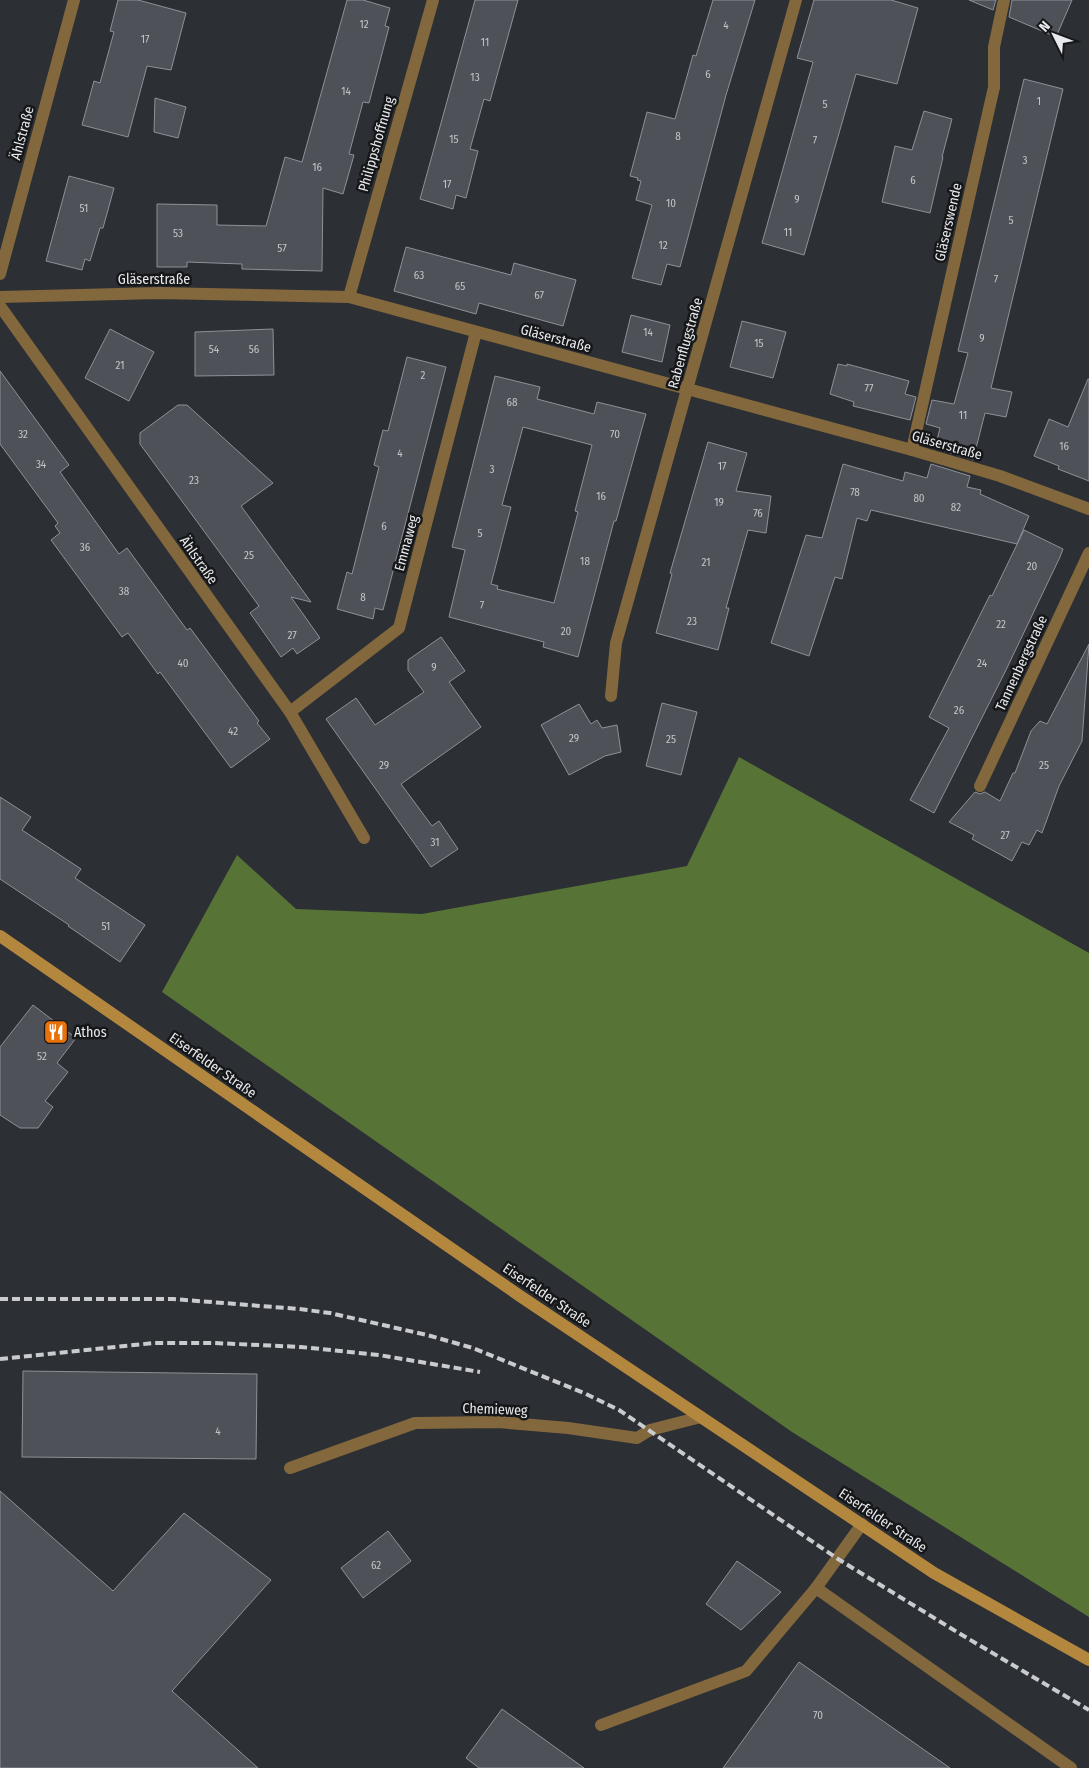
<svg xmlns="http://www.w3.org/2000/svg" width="1089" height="1768" font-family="'Fira Sans Condensed',sans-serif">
<rect width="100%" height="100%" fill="#2c2f34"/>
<polygon fill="#577336" points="739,757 1089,953 1089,1617 792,1432 162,992 237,855 296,909 422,914 687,866"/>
<g fill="#4e5258" stroke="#8e9198" fill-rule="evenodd">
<polygon points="118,0 138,0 186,13 171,70 147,66 128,137 82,125 94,81 100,83 114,32 110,31"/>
<polygon points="347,0 363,0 390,8 385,26 389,27 369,103 363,102 349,154 354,155 343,194 323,188 322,271 242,269 242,264 187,262 187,267 157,267 157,204 217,205 217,225 266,226 285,157 302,162"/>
<polygon points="475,0 518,0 490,101 484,99 470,149 478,151 466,198 456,195 453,209 420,199"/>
<polygon points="713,0 755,0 726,95 680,267 667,264 661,285 632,278 652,205 636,200 641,181 637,180 638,178 630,176 647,112 675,119 693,55 696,56"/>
<polygon points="814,0 891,0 918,8 897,84 856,74 804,255 762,243 813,62 797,58"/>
<polygon points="969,0 996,0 993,10"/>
<polygon points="1012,0 1072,0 1056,37 1009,17"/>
<polygon points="1024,79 1063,89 991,388 1012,392 1006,417 985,413 973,460 935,448 940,428 926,424 932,400 954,404 968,353 958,351"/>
<polygon points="155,98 186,107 178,138 154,132"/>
<polygon points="924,111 952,119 942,157 943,157 930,213 882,202 895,146 912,150"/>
<polygon points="69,176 114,188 103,228 100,228 90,261 85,259 82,270 46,261"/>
<polygon points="406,247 511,275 514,263 576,280 563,326 479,303 476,314 394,291"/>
<polygon points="631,315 670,325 662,362 622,352"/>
<polygon points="742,321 786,332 773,378 730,367"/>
<polygon points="110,329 154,352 129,401 85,378"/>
<polygon points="273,329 274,375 195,376 195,332"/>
<polygon points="407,357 446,367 383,610 375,608 373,619 337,609 347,572 352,574 379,467 374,465 383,430 388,431"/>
<polygon points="838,364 847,366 847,364 909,381 905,394 916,397 910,420 853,406 854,402 830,394"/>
<polygon points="0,371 69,465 60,472 93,518 119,554 127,548 187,630 190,628 259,721 257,723 270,739 231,768 160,672 158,674 128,633 122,637 51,540 60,533 55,526 58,523 0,444"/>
<path d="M 495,376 L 540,387 L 537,399 L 594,414 L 597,402 L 646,414 L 616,521 L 614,521 L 578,657 L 543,647 L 544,642 L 449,617 L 465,550 L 452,547 ZM 523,427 L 592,445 L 575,511 L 578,512 L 554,603 L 497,589 L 498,586 L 491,584 L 511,507 L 502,505 Z"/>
<polygon points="1088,379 1089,379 1089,481 1058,469 1059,466 1034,456 1049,419 1068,427"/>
<polygon points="178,405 187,405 273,483 241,506 311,602 291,597 320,638 297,654 293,648 281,657 250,613 259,606 140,444 140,433"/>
<polygon points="708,442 747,453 736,491 771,496 766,533 748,530 726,608 729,608 718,650 656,633 672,574 670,573"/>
<polygon points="843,464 903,481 905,472 927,478 931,464 970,476 967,487 981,490 980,494 1029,516 1017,544 871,510 867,521 857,518 842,579 835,577 809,656 771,643 806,535 822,538"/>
<polygon points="1024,530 1063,549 1060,557 1005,672 934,813 910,800 949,728 929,717 990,595 992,596"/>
<polygon points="441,637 465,671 449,682 481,727 401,784 432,826 439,821 458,849 431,867 326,719 356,698 375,725 424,692 408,670 408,660"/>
<polygon points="1089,644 1082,741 1059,786 1042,833 1037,830 1029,845 1022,842 1012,861 972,839 974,835 949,822 975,792 980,794 985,792 1000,801 1013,773 1015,773 1031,731 1040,721 1047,724"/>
<polygon points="662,703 697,712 681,775 646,766"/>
<polygon points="579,704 591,724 597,720 602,728 617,725 621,752 605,756 569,775 541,725"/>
<polygon points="0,797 31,817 22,830 81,869 75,878 145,925 120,962 68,926 69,925 0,879"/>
<polygon points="33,1005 76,1038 57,1063 68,1072 45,1101 53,1107 38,1128 20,1128 0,1115 0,1047"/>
<polygon points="23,1371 257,1374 256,1459 22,1457"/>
<polygon points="0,1491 113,1591 184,1513 271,1580 172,1691 258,1768 0,1768"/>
<polygon points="388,1531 411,1561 363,1598 341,1568"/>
<polygon points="737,1561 781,1592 741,1630 706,1604"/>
<polygon points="799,1662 950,1768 723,1768"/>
<polygon points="502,1709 584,1768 479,1768 466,1758"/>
</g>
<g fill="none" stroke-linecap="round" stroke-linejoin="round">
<g stroke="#83683d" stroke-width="12">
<polyline points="994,87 994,47 1004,0"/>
<polyline points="816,1588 1071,1768"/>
<polyline points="601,1725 746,1671 816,1588 862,1524"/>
</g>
<g stroke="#83683d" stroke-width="12">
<polyline points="0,274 74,0"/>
<polyline points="0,297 159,293 349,297 912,450 1000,476 1089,509"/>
<polyline points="349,297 433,0"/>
<polyline points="0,306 290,712 364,838"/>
<polyline points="912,450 994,87"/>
<polyline points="611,696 616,643 796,0"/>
<polyline points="290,712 399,628 476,332"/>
<polyline points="980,786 1089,553"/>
<polyline points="290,1468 415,1423 498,1422 568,1428 637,1438 650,1430 701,1417"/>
</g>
<polyline stroke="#b3883e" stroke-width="12" points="0,936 520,1296 934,1573 1089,1660"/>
<g stroke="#c9cbcf" stroke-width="4" stroke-dasharray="8 4" stroke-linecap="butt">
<polyline points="0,1299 173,1299 299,1309 330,1313 427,1335 473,1348 584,1393 619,1410 838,1559 962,1635 1089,1710"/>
<polyline points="0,1359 154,1343 215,1343 301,1347 379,1355 480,1372"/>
</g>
</g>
<defs>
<symbol id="restaurant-square" viewBox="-11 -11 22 22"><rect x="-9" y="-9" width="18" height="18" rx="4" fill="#e8710a" stroke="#161719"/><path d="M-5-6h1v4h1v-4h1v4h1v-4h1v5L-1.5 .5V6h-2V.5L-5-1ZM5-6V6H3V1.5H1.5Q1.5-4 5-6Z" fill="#fff"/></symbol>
</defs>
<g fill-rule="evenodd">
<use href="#restaurant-square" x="42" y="1018" width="28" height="28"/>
</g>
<g text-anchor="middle" stroke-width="5" stroke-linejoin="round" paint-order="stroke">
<g font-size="11" fill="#c1c3c7">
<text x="364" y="28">12</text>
<text x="726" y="29">4</text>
<text x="145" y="43">17</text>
<text x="485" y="46">11</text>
<text x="708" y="78">6</text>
<text x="475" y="81">13</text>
<text x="346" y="95">14</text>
<text x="1039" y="105">1</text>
<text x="825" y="108">5</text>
<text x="678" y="140">8</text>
<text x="454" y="143">15</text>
<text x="815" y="144">7</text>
<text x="1025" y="164">3</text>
<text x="317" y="171">16</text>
<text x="913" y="184">6</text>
<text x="447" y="188">17</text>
<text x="797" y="203">9</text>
<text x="671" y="207">10</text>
<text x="84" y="212">51</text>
<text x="1011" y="224">5</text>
<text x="788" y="236">11</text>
<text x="178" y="237">53</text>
<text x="663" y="249">12</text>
<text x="282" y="252">57</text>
<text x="419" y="279">63</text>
<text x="996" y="283">7</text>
<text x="460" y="290">65</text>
<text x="539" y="299">67</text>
<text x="648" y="336">14</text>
<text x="982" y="342">9</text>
<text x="759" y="347">15</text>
<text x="214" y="353">54</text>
<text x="254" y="353">56</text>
<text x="120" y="369">21</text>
<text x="423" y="379">2</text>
<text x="869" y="392">77</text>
<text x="512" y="406">68</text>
<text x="963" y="419">11</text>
<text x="23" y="438">32</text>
<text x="615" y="438">70</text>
<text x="1064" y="450">16</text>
<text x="400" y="457">4</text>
<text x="41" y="468">34</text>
<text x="722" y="470">17</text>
<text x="492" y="473">3</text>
<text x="194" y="484">23</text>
<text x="855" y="496">78</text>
<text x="601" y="500">16</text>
<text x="919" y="502">80</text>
<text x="719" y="506">19</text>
<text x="956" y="511">82</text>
<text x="758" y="517">76</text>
<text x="384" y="530">6</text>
<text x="480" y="537">5</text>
<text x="85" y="551">36</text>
<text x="249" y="559">25</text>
<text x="585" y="565">18</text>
<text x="706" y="566">21</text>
<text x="1032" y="570">20</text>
<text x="124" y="595">38</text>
<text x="363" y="601">8</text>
<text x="482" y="609">7</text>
<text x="692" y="625">23</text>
<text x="1001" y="628">22</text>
<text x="566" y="635">20</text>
<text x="292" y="639">27</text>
<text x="183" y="667">40</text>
<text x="982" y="667">24</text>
<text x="434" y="671">9</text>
<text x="959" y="714">26</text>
<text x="233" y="735">42</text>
<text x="574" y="742">29</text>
<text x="671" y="743">25</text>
<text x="384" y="769">29</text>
<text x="1044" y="769">25</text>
<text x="1005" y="839">27</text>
<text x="435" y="846">31</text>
<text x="106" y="930">51</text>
<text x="42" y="1060">52</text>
<text x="218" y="1435">4</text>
<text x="376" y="1569">62</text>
<text x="818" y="1719">70</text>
</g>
<g font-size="14" fill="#e7e9ec" stroke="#161719">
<text transform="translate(22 133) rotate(-75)" y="5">Ählstraße</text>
<text transform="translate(376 144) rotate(-74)" y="5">Philippshoffnung</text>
<text transform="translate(948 222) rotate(-77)" y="5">Gläserswende</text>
<text x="154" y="284">Gläserstraße</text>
<text transform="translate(556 338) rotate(15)" y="5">Gläserstraße</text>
<text transform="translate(685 343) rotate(-74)" y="5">Rabenflugstraße</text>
<text transform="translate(947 445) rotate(16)" y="5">Gläserstraße</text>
<text transform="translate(406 543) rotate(-75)" y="5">Emmaweg</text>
<text transform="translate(199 560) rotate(55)" y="5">Ählstraße</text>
<text transform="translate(1021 663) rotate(-65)" y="5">Tannenbergstraße</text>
<text transform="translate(213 1065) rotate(35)" y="5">Eiserfelder Straße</text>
<text transform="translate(547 1295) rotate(34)" y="5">Eiserfelder Straße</text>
<text transform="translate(495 1409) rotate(2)" y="5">Chemieweg</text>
<text transform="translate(883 1520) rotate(34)" y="5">Eiserfelder Straße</text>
</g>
<g font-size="14" fill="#e7e9ec" stroke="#161719" text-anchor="start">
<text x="74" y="1037">Athos</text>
</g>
</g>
<g transform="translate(1054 35) rotate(312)" stroke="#161719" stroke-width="4" paint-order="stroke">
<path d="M0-4L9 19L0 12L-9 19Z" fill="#e7e9ec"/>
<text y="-8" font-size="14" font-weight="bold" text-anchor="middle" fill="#e7e9ec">N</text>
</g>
</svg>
